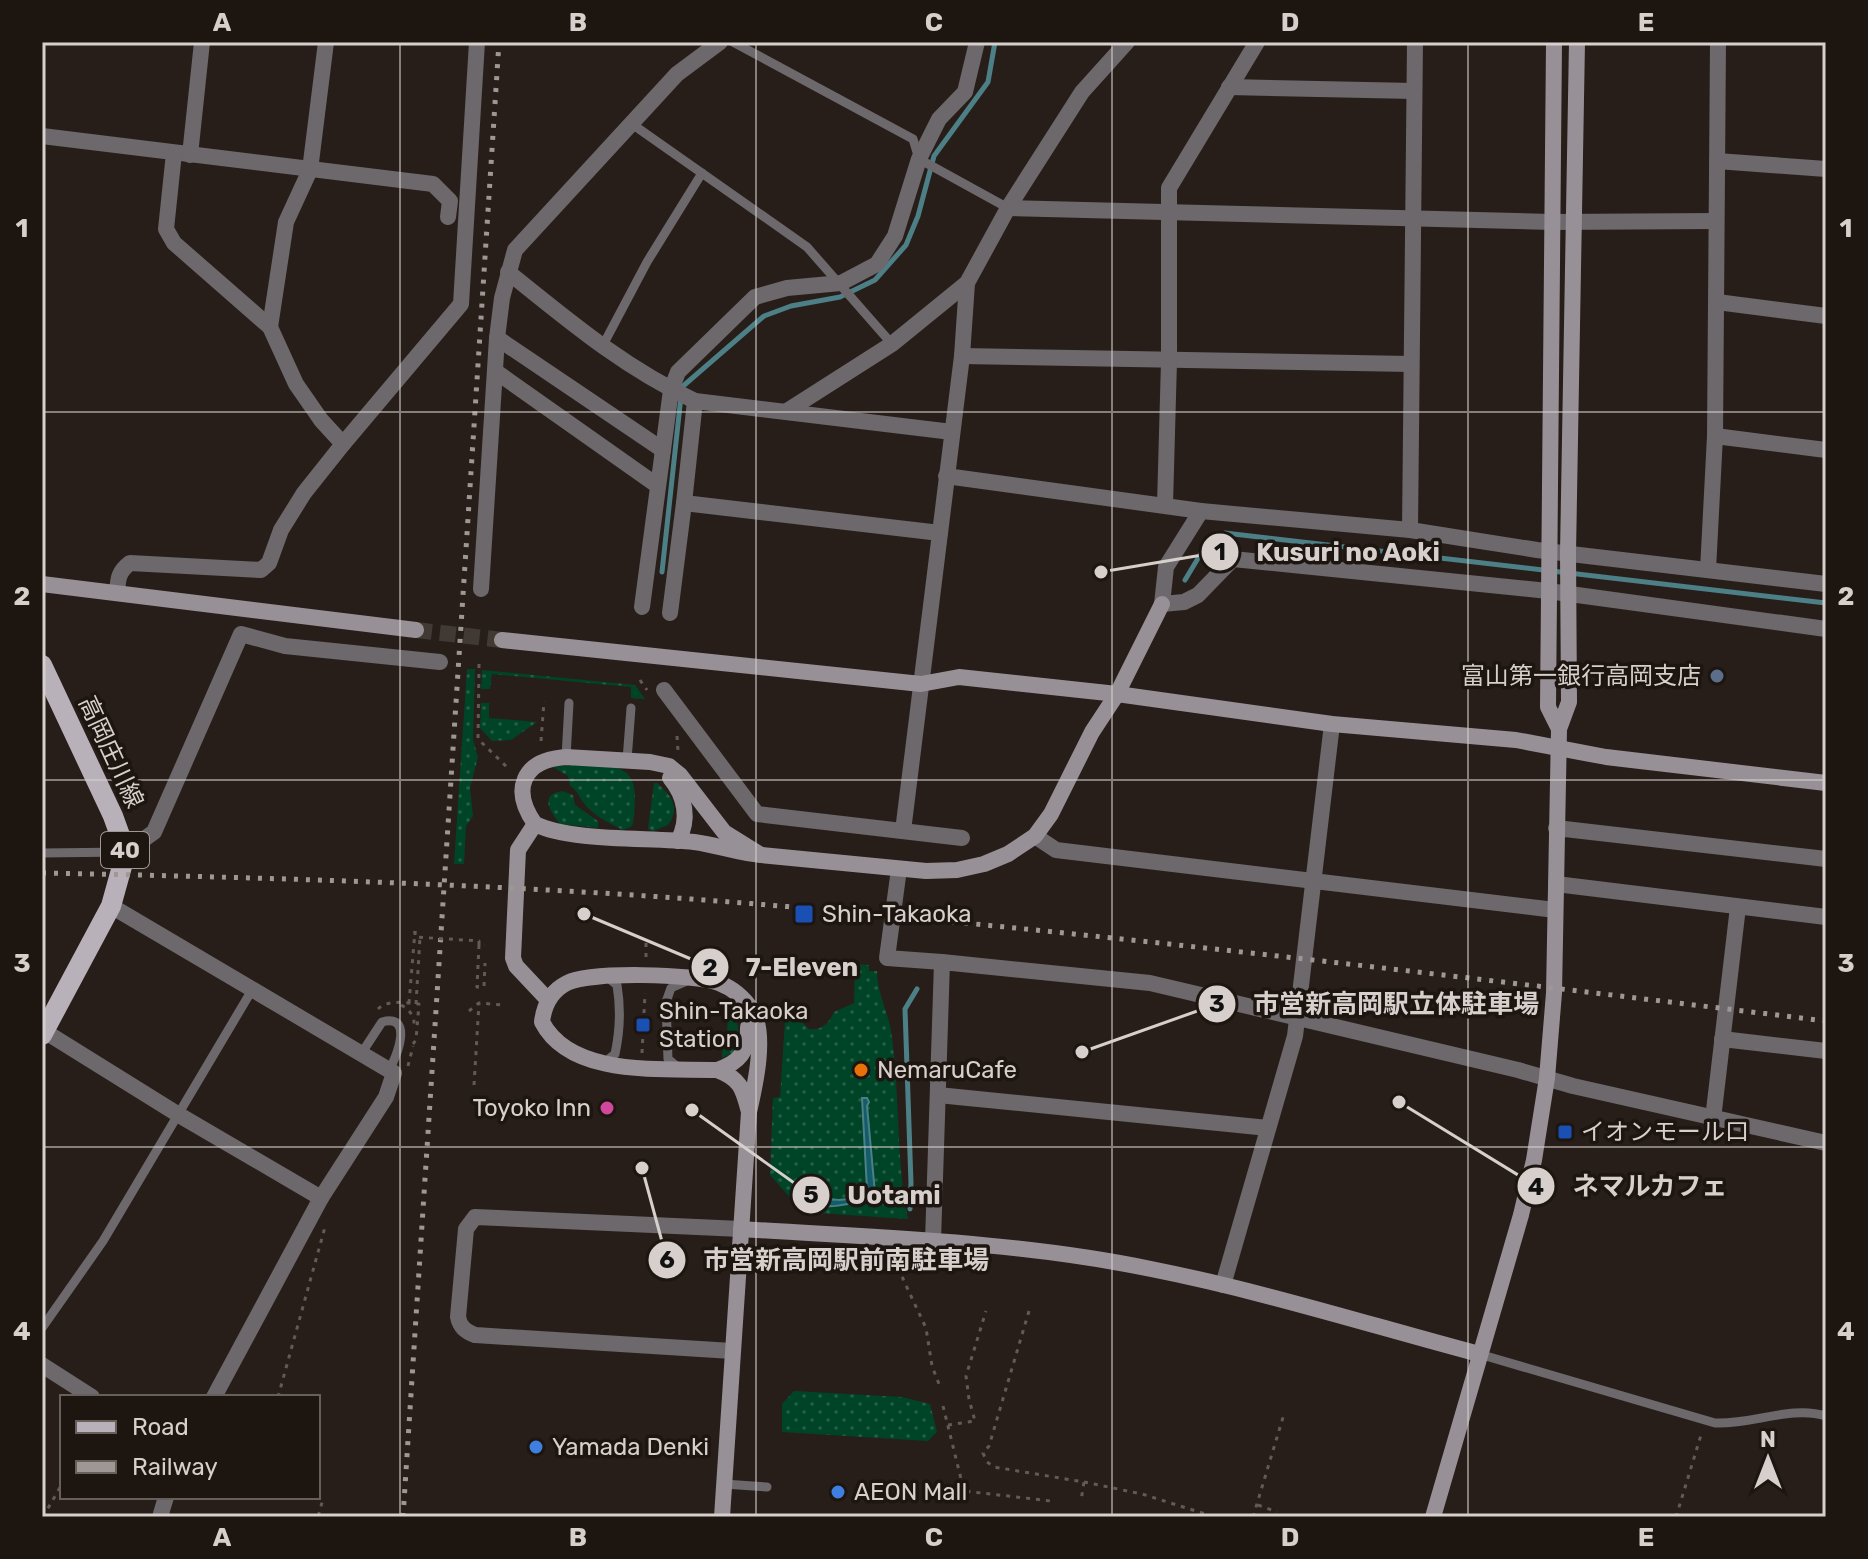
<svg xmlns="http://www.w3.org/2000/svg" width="1868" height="1559" font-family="Rubik,'Noto Sans JP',sans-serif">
<defs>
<pattern id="grass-dots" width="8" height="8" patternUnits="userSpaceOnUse" patternTransform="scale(2)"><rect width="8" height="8" fill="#004427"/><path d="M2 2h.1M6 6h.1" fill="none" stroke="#245e45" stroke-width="1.8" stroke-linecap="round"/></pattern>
</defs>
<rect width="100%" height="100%" fill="#271e19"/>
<g fill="url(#grass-dots)">
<polygon points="467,669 475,669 473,740 478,757 470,788 473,816 466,826 464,864 454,864"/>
<polygon points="482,670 635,685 645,699 631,698 631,687 492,674 490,689 481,689"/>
<polygon points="481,703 489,703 489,718 537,722 511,740 492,741 480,728"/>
<path d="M 571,765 C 602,767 636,758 635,799 C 634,808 635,817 632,826 L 623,830 C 609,823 592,815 583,802 C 578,795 578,791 570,786 L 568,776 L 553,767 Z"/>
<path d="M 654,783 L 657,783 C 671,795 681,808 668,825 L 653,831 L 648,829 Z"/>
<path d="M 562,791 L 573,795 L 575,805 L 598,821 L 598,828 L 560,824 C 550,811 539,795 562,791 Z"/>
<path d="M 855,964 L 869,965 L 869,971 L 877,971 C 877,995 890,1015 892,1038 C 900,1099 896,1159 908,1219 L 803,1212 L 770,1175 L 773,1098 L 780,1097 L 785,1021 L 798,1018 L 809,1029 C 822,1031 829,1023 834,1012 L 854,1003 Z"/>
<path d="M 728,1006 C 739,1020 743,1039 732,1053 L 722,1058 L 723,1036 L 727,1036 Z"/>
<polygon points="794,1391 902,1397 930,1404 937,1432 928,1441 782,1432 782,1404"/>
</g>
<path fill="#125d69" stroke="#4d7f87" stroke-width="2" d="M 862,1098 L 867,1098 L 869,1102 L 867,1106 L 875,1193 C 860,1204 815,1215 803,1195 L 809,1192 C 826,1201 851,1205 867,1189 Z"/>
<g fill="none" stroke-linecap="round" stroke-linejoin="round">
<g stroke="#4d7f87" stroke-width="5">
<polyline points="662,572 682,387 764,316 791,306 840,297 875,280 906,245 918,216 934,156 988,82 995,42"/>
<polyline points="1185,580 1209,540 1225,533 1826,603"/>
<polyline points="910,1209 911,1183 905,1009 917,989"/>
</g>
<polyline stroke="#413934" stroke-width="16" stroke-dasharray="16 8" stroke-linecap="butt" points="416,630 502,640"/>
<g stroke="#635a56" stroke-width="3" stroke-dasharray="4 6" stroke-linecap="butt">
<polyline points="479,664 478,739 509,769"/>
<polyline points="640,680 647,690"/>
<polyline points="677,736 678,751"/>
<polyline points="541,741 544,701"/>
<polyline points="479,945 477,987 484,987 485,963"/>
<polyline points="646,957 646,940"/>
<polyline points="409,1003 415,931"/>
<polyline points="416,1004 420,937"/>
<path d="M 401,1005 C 410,1010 415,1016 414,1027"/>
<path d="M 378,1009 C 388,999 405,1003 419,1004 L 416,1040 L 413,1044"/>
<polyline points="469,1011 479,1003 503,1005"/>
<polyline points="642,1053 645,993"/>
<polyline points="408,1066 413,1046"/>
<polyline points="474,1085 479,1003"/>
<polyline points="899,1257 903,1279 926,1328 932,1366 939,1384"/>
<polyline points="1029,1311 989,1446 983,1453 987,1462 994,1467 1084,1482 1081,1501"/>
<polyline points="278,1397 325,1227"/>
<polyline points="943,1406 964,1491 1051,1501"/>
<polyline points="948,1425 975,1421 969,1399 966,1376 986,1311"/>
<polyline points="1084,1482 1142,1494 1215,1517"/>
<polyline points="317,1497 323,1499 318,1517"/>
<polyline points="1258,1505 1277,1512"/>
<polyline points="43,1517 62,1484"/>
<polyline points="1253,1517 1284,1414"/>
<polyline points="1676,1517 1701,1435"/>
</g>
<g stroke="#6c686c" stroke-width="9">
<polyline points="733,42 913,139 919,159 1008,208"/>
<polyline points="632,124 807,247 892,344"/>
<polyline points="602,347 647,262 702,173"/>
<polyline points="566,757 569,703"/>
<polyline points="627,760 631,708"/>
<polyline points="42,853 126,852"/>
<path d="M 361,1054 L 382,1022 C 414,1013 397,1057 389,1070"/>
<path d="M 605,1062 L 615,1054 C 620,1031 621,1009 617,985 L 606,976"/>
<polyline points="680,1069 668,1059 666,1002 671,988 687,981"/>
<polyline points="42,1328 103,1241 252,990"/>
<path d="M 1479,1354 L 1715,1423 C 1752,1425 1791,1405 1826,1416"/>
<polyline points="724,1484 767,1487"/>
</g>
<g stroke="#6c686c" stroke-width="16">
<polyline points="1229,87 1414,91"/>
<polyline points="42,136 433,184 450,201 448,217"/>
<polyline points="174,153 166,229 174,243 270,327 296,384 321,420 343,444"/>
<polyline points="190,155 202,42"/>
<polyline points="1717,161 1826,169"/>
<polyline points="1008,208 1552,222 1715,221"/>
<path d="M 508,272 C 569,321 623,367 695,401 L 952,432"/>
<polyline points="1717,302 1826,316"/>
<polyline points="270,327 286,222 310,170 326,42"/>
<polyline points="497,338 663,450"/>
<polyline points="962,356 1411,364"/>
<polyline points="495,371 658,486"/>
<polyline points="695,401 684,503 940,533"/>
<polyline points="787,411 892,344 967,283 1008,208 1082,92 1127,42"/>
<polyline points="1715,436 1826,450"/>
<polyline points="946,476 1201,511 1410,530 1537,550 1826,584"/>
<polyline points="1165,505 1169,361 1169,188 1257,42"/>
<polyline points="1201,511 1166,567 1162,604 1184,602 1198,595 1233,559 1548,591 1826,629"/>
<polyline points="1410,530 1415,42"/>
<polyline points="1708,570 1715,436 1718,42"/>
<polyline points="481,589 497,338 502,298 515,250 677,74 720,42"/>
<path d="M 117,593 C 118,579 118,572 130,563 L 261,570 L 269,563 L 281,530 L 304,493 L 343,444 L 461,304 L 477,42"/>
<polyline points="642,607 671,390 678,372 755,297 787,288 841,283 877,264 895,236 919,159 939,119 965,92 977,42"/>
<polyline points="670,613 684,503"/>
<polyline points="664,690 757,814 962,838"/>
<polyline points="1556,828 1826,859"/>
<polyline points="903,831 962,356 967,283"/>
<polyline points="1035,836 1056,850 1555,910"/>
<polyline points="126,852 154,832 241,634 285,646 440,662"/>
<polyline points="899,869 887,958 942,962"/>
<polyline points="1556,884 1826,917"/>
<polyline points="111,906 394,1073 386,1097 321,1198 214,1397"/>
<polyline points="44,1031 179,1115 321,1198"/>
<polyline points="1722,1039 1826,1051"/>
<polyline points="938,1095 1268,1128"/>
<polyline points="1713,1119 1738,907"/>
<polyline points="933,1241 942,962 1150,983 1518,1070 1573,1086 1826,1143"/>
<polyline points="1223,1285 1295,1036 1332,724"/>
<path d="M 732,1351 L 475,1335 C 465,1331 460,1327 458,1317 L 466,1229 L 475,1217 L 741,1229"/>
<polyline points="42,1365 92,1397"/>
<polyline points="160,1517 166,1497"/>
</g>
<g stroke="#979197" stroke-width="16">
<polyline points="1554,42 1548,707 1559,729"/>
<polyline points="42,584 416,630"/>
<polyline points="502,640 921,684 959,677 1117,694 1332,724 1516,740 1606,757 1826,783"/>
<path d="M 566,757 L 650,762 L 669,766 L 680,775 L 724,832 L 761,855 C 738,853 717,845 694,842 C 651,837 571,842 535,824 C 511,790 522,760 566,757 Z"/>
<path d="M 670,778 C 685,796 690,819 678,841"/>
<polyline points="535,824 518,850 513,958 516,966 548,1000"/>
<polyline points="761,855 926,871 957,870 984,864 1008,854 1035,836 1051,814 1092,732 1117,694 1162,604"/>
<path d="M 717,1070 C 739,1063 749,1051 748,1027"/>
<path d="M 741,1229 C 877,1238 1016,1241 1151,1269 C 1262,1291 1370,1325 1479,1354"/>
<path d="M 722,1517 L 749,1112 C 755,1086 767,1034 752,1010 C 744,998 732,988 719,983 C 695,974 590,971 567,983 C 551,991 544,1005 542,1022 C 571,1078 663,1068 717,1070 C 741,1079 743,1089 749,1112"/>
<polyline points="1433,1517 1521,1215 1534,1160 1547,1078 1554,993 1559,729 1569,702 1568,553 1577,42"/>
</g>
<polyline stroke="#b8b1b9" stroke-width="20" points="42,665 113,816 126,852 111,906 42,1035"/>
<g stroke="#9e9793" stroke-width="5" stroke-dasharray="4 8" stroke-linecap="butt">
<path d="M 42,873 C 300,878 558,886 815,909 C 1153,939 1489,980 1826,1021"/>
<polyline points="403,1517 499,42"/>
</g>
<polyline stroke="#635a56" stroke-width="3" stroke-dasharray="4 6" stroke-linecap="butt" points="415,931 415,937 479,941 479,945 485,945"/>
</g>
<path fill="none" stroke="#d6cfcc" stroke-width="2" stroke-opacity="0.55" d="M 400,42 L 400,1517M 756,42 L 756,1517M 1112,42 L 1112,1517M 1468,42 L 1468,1517M 42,412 L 1826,412M 42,780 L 1826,780M 42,1147 L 1826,1147"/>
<circle fill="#5c6f8a" stroke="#1d1510" stroke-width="3" cx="1717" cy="676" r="8"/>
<g fill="#1a4fb4" stroke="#1d1510" stroke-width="3">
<rect x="794" y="904" width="20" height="20" rx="4"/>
<rect x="635" y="1017" width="16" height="16" rx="4"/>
<rect x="1557" y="1124" width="16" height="16" rx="4"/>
</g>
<circle fill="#e8710a" stroke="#1d1510" stroke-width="3" cx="861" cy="1070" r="8"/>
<circle fill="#d1479c" stroke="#1d1510" stroke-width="3" cx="607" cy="1108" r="8"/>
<g fill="#3f7fe0" stroke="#1d1510" stroke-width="3">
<circle cx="536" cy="1447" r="8"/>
<circle cx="838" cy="1492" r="8"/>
</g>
<g text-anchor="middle" stroke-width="7" stroke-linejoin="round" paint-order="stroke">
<rect fill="#1d1510" stroke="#9e9794" stroke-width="2" x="101" y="832" width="48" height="36" rx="6"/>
<g font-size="22" font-weight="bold" fill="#d6cfcc">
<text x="125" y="858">40</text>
</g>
<g font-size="24" fill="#d6cfcc" stroke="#1d1510" text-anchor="start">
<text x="1701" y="684" text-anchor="end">富山第一銀行高岡支店</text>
<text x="822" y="922">Shin-Takaoka</text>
<text x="659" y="1019">Shin-Takaoka<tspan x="659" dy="28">Station</tspan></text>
<text x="877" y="1078">NemaruCafe</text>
<text x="591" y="1116" text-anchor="end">Toyoko Inn</text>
<text x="1581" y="1140">イオンモール口</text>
<text x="552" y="1455">Yamada Denki</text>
<text x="854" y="1500">AEON Mall</text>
</g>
<g font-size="24" fill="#d6cfcc" stroke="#1d1510">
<text transform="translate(111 752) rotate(65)" y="8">高岡庄川線</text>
</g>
</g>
<path fill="none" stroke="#d6cfcc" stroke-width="3" d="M1101 572L1220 552M584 914L710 967M1082 1052L1217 1004M1399 1102L1536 1186M692 1110L811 1195M642 1168L667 1260"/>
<g fill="#d6cfcc" stroke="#1d1510" stroke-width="3">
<circle cx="1101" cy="572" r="8"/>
<circle cx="584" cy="914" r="8"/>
<circle cx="1082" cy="1052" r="8"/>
<circle cx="1399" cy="1102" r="8"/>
<circle cx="692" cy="1110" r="8"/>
<circle cx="642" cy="1168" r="8"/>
<circle cx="1220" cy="552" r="20"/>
<circle cx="710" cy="967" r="20"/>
<circle cx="1217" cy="1004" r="20"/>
<circle cx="1536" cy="1186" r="20"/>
<circle cx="811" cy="1195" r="20"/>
<circle cx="667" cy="1260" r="20"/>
</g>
<g font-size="24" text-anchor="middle" font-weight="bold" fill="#111">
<text x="1220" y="560">1</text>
<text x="710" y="976">2</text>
<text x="1217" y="1012">3</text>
<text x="1536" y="1195">4</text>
<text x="811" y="1203">5</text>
<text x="667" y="1268">6</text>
</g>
<g font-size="26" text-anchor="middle" font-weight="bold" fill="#d6cfcc" stroke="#1d1510" stroke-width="7" stroke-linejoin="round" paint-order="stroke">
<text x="1348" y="561">Kusuri no Aoki</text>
<text x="802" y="976">7-Eleven</text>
<text x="1396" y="1013">市営新高岡駅立体駐車場</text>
<text x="1650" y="1195">ネマルカフェ</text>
<text x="894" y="1204">Uotami</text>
<text x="846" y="1269">市営新高岡駅前南駐車場</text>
</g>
<rect width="1868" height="1559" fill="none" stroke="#1d1510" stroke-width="88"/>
<rect x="60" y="1395" width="260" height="104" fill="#1d1510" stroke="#675f5b" stroke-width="2"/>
<rect x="76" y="1421" width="40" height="12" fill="#b8b1b9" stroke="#675f5b" stroke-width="2"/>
<text x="132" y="1435" font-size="24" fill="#d6cfcc">Road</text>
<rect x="76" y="1461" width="40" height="12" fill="#9e9793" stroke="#675f5b" stroke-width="2"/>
<text x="132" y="1475" font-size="24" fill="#d6cfcc">Railway</text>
<g transform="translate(1768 1459)" stroke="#1d1510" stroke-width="6" paint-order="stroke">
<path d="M0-6L14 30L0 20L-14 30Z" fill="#d6cfcc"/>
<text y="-12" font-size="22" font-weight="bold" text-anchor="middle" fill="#d6cfcc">N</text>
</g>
<rect x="44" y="44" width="1780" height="1471" fill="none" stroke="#d6cfcc" stroke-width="3"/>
<g font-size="26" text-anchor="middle" font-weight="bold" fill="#d6cfcc">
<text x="222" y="31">A</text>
<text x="578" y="31">B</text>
<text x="934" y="31">C</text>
<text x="1290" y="31">D</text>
<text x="1646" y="31">E</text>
<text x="22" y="237">1</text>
<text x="1846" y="237">1</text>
<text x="22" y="605">2</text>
<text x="1846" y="605">2</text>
<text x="22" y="972">3</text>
<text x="1846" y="972">3</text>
<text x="22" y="1340">4</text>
<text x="1846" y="1340">4</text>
<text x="222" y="1546">A</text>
<text x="578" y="1546">B</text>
<text x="934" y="1546">C</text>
<text x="1290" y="1546">D</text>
<text x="1646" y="1546">E</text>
</g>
</svg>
